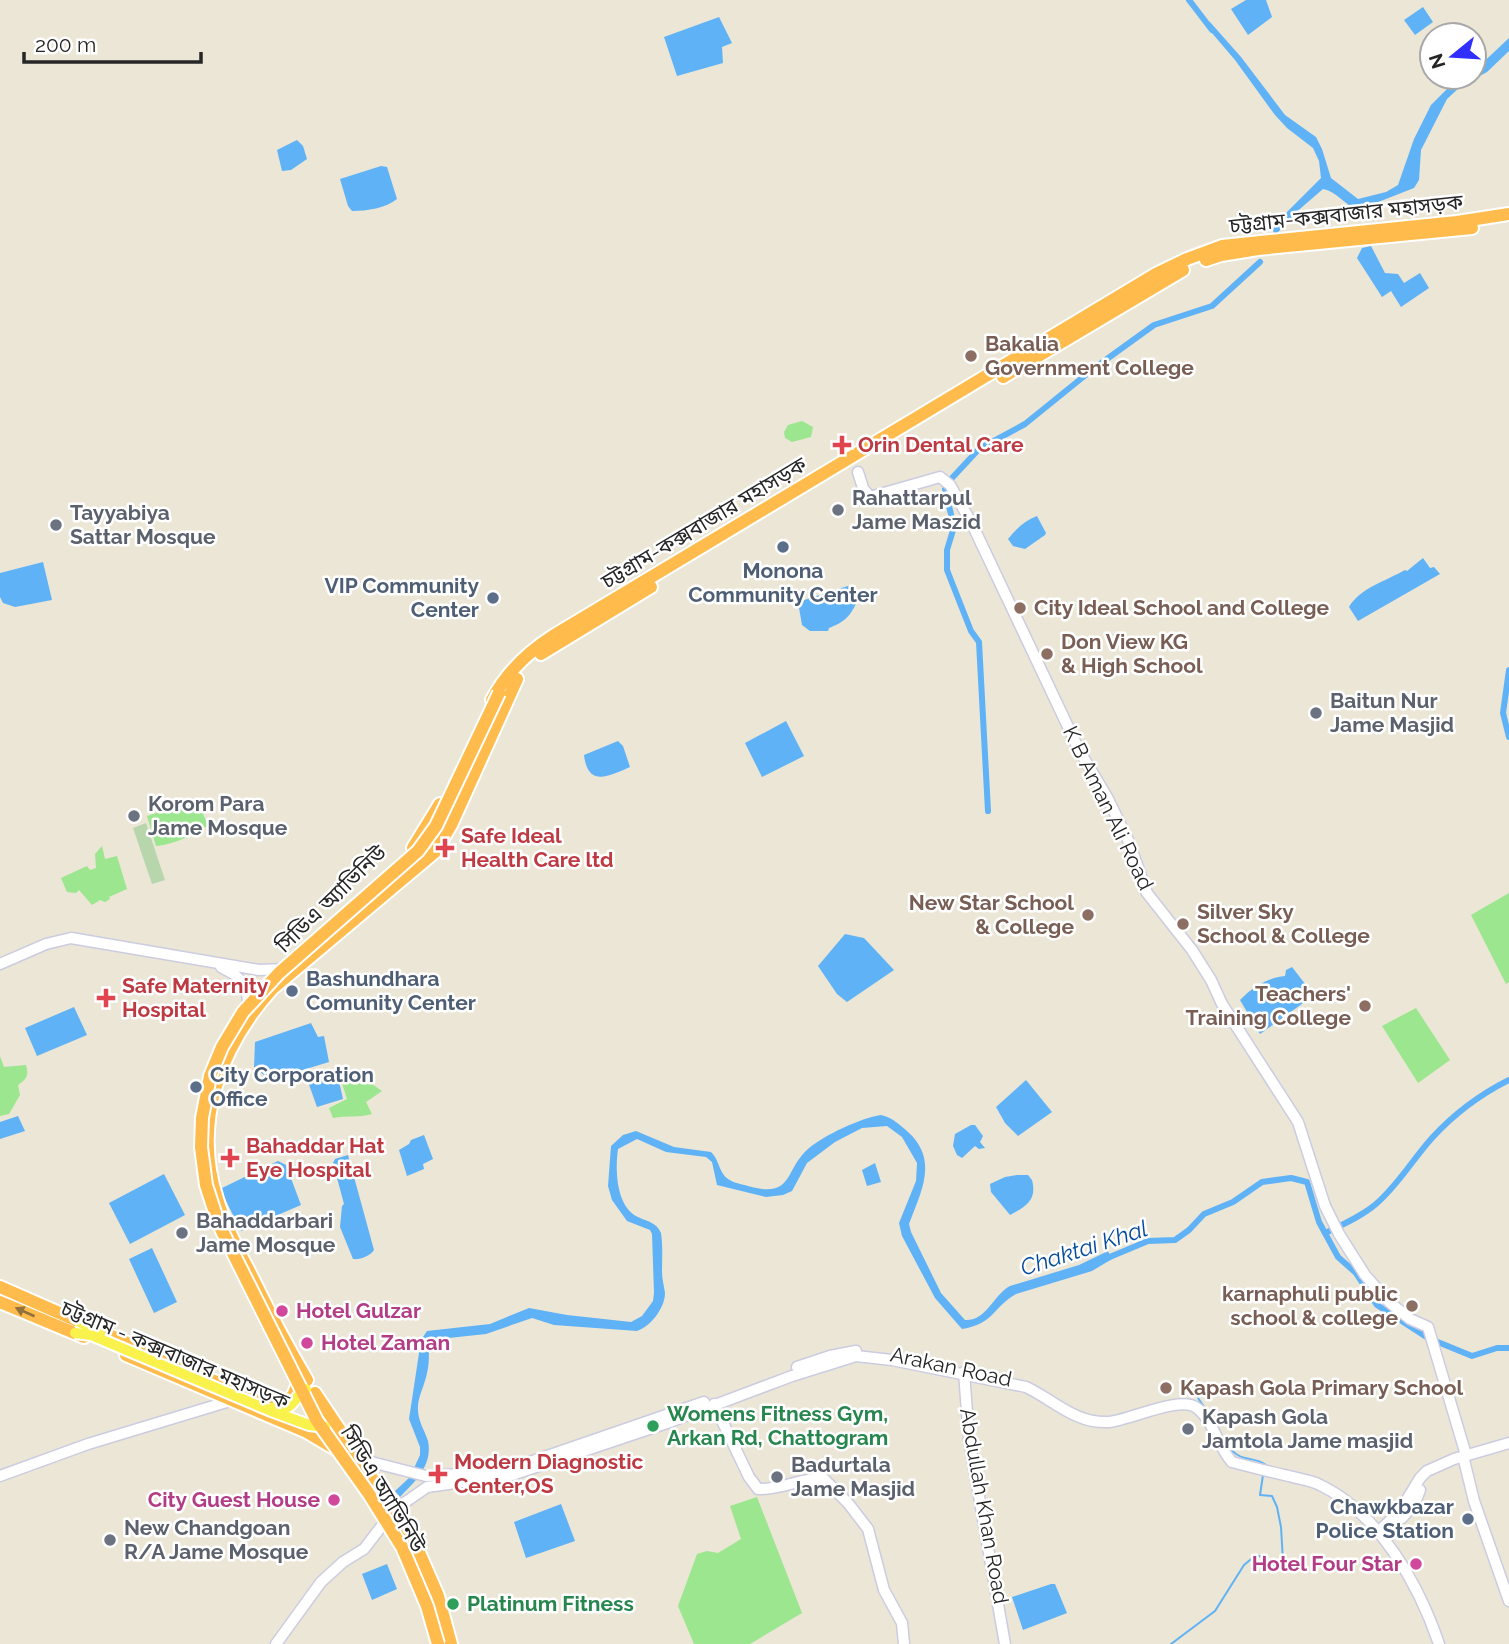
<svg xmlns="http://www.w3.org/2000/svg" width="1509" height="1644" font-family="Raleway,'Noto Sans Bengali',sans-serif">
<rect width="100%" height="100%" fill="#ebe6d6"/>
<g fill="#9be68e">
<polygon points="802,421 813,427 811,437 792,442 785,438 784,432 788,425"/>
<path d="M 197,799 L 208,826 C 190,835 177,844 156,846 L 147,816 Z"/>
<polygon points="102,846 105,859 117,856 127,889 109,897 110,899 105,902 100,900 92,905 79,890 76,893 67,892 61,878 87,866 90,870 96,868 95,854"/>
<polygon points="1509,893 1509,982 1506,984 1471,915"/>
<polygon points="1416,1008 1450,1060 1418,1083 1382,1026"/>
<path d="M 0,1056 L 4,1067 L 26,1065 C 29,1075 27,1079 18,1085 L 20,1095 L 9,1114 L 0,1116 Z"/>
<path d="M 344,1072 L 348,1080 L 359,1075 L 382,1091 L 366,1102 L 372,1114 C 357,1118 348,1115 333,1118 L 329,1108 L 347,1099 L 339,1074 Z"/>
<polygon points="757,1497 802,1613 750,1644 694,1644 678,1606 697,1554 707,1551 718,1553 741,1539 730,1506"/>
</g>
<polygon fill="#b8d6ac" points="146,823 165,880 152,884 133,828"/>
<g fill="#60b2f6">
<polygon points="1246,0 1266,0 1272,17 1248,35 1231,9"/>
<polygon points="1423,7 1433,22 1415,35 1404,20"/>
<polygon points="719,17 732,43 722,47 723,63 677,76 664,37"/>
<path d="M 1210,22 L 1241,57 L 1285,115 L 1316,137 L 1322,149 L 1331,178 L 1358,199 L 1386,192 L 1398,185 L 1414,139 L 1431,105 L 1450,86 L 1465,77 L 1474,77 L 1474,71 L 1509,38 L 1509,51 L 1487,72 L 1460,87 L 1447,99 L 1421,150 L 1419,180 L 1414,188 L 1358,210 C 1345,205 1336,191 1323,189 L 1286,221 L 1283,221 L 1283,216 L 1321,178 L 1319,161 L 1313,148 L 1287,128 L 1275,115 L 1235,60 L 1206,26 Z"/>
<polygon points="297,140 303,146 307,159 291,170 282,171 277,150"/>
<path d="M 381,166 L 387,167 L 397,199 C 386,208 367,211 352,211 L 348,206 L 340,179 Z"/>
<polygon points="1371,246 1385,273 1398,274 1404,283 1420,273 1429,288 1401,307 1391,291 1382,297 1357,258 1362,248"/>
<path d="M 1037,516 L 1046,533 L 1045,535 L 1025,549 L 1013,546 L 1008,539 C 1016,529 1024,521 1037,516 Z"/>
<path d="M 1423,558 L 1430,568 L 1434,567 L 1440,574 L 1358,621 L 1349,607 C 1360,588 1386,581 1405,570 L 1407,571 Z"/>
<polygon points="43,562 52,600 15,607 3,603 0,597 0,573"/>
<path d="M 851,585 L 857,602 C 849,618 844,622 829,628 L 828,631 L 810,631 L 802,625 L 798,602 Z"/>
<polygon points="786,721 804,756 762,777 745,743"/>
<path d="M 618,741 L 623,746 L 630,767 C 609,776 588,788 584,755 Z"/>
<polygon points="845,934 864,938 894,970 847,1002 837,994 818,966"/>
<path d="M 1292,967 L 1309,989 L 1306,1001 L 1260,1034 L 1240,1000 C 1253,987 1267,978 1285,976 L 1286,970 Z"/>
<polygon points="74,1007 87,1035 37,1056 25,1028"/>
<polygon points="311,1023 318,1037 324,1036 329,1062 270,1080 254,1067 255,1042"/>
<polygon points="332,1071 338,1077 343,1099 317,1107 307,1079"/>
<polygon points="1026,1080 1052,1112 1018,1136 1005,1123 996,1107"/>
<path d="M 881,1115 C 893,1118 899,1124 908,1132 C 939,1160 921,1192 909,1224 L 911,1232 L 941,1293 L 965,1320 C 987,1321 993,1295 1010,1286 L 1079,1265 L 1108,1251 L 1112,1259 L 1092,1271 L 1016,1294 C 993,1307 994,1324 962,1329 L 935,1298 L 902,1236 L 899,1223 L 916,1181 L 917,1163 L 902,1137 L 887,1126 L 862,1128 L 835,1142 L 807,1163 L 792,1191 L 783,1195 L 766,1197 L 717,1185 L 712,1162 L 706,1157 L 666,1152 L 637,1139 L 618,1149 C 615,1170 616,1207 638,1217 C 648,1222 656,1222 661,1233 C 663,1246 662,1259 662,1272 C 662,1279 664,1286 665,1293 C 665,1308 650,1327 637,1331 L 554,1325 L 532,1318 L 486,1334 L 430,1340 C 428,1351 430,1362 427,1373 C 425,1385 417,1398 418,1410 C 418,1421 425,1431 428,1441 C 433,1465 415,1482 400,1497 L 395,1491 L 410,1477 L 420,1455 L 420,1447 L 409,1419 L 421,1340 L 427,1331 L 490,1324 L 529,1308 L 567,1315 L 631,1322 L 642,1316 L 653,1301 L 654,1293 L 652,1234 L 650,1230 L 627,1221 L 612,1200 L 608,1186 L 611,1146 L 623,1135 L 636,1131 L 674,1147 L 711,1152 C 719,1159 719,1173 728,1179 C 733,1183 742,1184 748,1186 C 794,1199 784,1170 808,1149 C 824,1135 861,1118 881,1115 Z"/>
<polygon points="18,1116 25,1131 0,1139 0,1122"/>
<polygon points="971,1125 975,1125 983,1136 980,1142 985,1148 979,1149 975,1146 962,1158 957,1155 953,1146 955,1134"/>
<polygon points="424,1135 433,1159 423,1164 424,1169 407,1176 399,1150 409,1144 411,1140"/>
<path d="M 348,1155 L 374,1250 C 370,1256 360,1260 353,1259 L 340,1227 L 342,1206 L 344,1204 L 333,1163 L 335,1159 Z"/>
<polygon points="278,1161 286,1165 301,1205 241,1231 220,1189"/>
<polygon points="875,1163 881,1182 867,1186 862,1170"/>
<polygon points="164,1174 185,1215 130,1244 109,1203"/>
<path d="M 1017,1175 L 1028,1175 L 1032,1180 C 1037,1200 1027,1206 1010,1215 L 991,1192 L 990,1184 L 1005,1177 Z"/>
<polygon points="152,1248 177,1302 154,1313 129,1259"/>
<polygon points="561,1504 575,1541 526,1558 514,1522"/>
<polygon points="387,1564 397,1589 372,1600 362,1574"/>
<polygon points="1051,1584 1055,1584 1067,1613 1023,1630 1012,1597"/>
</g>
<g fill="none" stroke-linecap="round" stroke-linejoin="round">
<g stroke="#60b2f6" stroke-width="2">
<polyline points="1198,1398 1213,1420"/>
<path d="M 1218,1428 C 1224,1440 1231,1455 1245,1458 C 1254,1460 1260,1460 1266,1465"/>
<polyline points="1171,1644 1215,1611 1244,1565 1256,1555 1265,1558 1275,1567 1283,1561 1281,1527 1277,1507 1272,1496 1260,1495 1263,1475"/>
</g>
<g stroke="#60b2f6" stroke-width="6">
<polyline points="1189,0 1212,30"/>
<polyline points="1276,230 1289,216"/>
<polyline points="1509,670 1503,713 1509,737"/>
<polyline points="988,811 979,642 971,631 947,570 947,550 954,527 945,489 952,478 979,449 1025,424 1093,369 1154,325 1212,306 1260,262"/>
<path d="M 1325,1233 C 1342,1225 1362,1216 1376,1204 C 1398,1185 1413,1159 1432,1138 C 1455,1113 1479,1095 1509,1080"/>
<polyline points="1105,1259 1148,1241 1175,1240 1189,1230 1204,1214 1233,1202 1262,1182 1291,1178 1307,1182 1319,1222 1338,1257 1356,1273 1377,1305 1428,1338 1472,1356 1497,1348 1509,1348"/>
</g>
<defs>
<g id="secondary">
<polyline points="858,472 863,488 870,497 940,477 950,485 972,524 1079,750 1107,797 1129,842 1147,893 1192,950 1211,980 1222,1004 1298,1122 1325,1206 1339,1234 1365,1275 1389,1302 1410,1319 1428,1327 1466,1455"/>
<polyline points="0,964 46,944 71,938 259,970 285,969"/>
<polyline points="221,967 234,974 247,987 248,1008"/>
<polyline points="797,1367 830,1356 856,1351"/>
<polyline points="964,1372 969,1439 1005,1644"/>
<path d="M 714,1404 L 749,1477 L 758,1489 C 781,1490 801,1478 823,1478 L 848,1503 L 868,1529 L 884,1590 L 902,1623 L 904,1644"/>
<polyline points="357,1453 371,1462 426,1476 480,1473 524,1464 704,1402"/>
<polyline points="1464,1460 1474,1501 1509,1601"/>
<polyline points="0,1476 88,1444 230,1401"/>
<polyline points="1402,1518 1415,1503 1420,1490"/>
<polyline points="1378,1532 1400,1511 1420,1478 1427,1471 1454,1459 1509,1443"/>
<path d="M 276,1644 L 321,1582 L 343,1562 L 364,1549 L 394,1510 L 427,1487 L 512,1475 L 667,1423 L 792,1376 L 856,1356 L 892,1360 L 1026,1387 C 1054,1400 1075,1424 1109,1422 C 1130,1420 1181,1395 1197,1408 C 1214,1421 1217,1446 1232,1462 C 1251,1467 1270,1472 1289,1476 C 1299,1479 1311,1480 1320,1485 C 1379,1513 1419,1585 1439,1644"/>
</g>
<g id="highway">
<polyline points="1206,260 1221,255 1258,249 1472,228"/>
<polyline points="1003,377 1183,270"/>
<polyline points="541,654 651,587"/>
<path d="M 492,700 C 506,673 528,652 553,636 L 1156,274 L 1187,259 L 1222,246 L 1457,222 L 1509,214"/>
<polyline points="413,848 440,804"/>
<path d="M 0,1287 L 246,1395 C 263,1400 290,1413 296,1388"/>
<polyline points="0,1302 84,1337"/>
<polyline points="126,1355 307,1432 334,1448"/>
<path d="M 307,1380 C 287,1346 269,1312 252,1277 C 239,1252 225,1226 217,1199 C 192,1122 220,1047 272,989 L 435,852 L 451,825 L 517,679"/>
<polyline points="315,1393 414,1541 438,1596 451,1644"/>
</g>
</defs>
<use href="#secondary" stroke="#cccce1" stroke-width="13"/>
<use href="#highway" stroke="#fff" stroke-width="16"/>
<use href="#secondary" stroke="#fff" stroke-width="10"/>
<use href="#highway" stroke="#ffbc4d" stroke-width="12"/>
<defs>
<g id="primary-bridge">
<polyline points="78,1321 100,1334"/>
<polyline points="75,1333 91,1335 271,1411 309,1425 325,1427"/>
<path d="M 272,1408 C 294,1413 293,1397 306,1389"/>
</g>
<polyline id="highway-bridge" points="438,1644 427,1606 402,1547 369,1494 317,1421 219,1225 206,1185 201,1147 202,1118 210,1076 222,1047 243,1012 279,973 418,851 436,826 499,693"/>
</defs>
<use href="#primary-bridge" stroke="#fff" stroke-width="14" stroke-linecap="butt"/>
<use href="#highway-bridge" stroke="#fff" stroke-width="16" stroke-linecap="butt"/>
<use href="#primary-bridge" stroke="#f9f24d" stroke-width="10"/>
<use href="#highway-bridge" stroke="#ffbc4d" stroke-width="12"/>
</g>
<defs><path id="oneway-solid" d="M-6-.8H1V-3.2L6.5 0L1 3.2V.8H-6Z" transform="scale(1.75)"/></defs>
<use fill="#92713a" href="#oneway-solid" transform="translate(25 1312) rotate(-156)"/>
<g fill="#8d6e63" stroke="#fff" stroke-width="2.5">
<circle cx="971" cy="356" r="7"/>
<circle cx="1020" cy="608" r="7"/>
<circle cx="1047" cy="654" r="7"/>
<circle cx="1088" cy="915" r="7"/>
<circle cx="1183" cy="924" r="7"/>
<circle cx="1365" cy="1006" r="7"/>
<circle cx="1412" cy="1306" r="7"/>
<circle cx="1166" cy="1388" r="7"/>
</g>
<g fill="#e0444e" stroke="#fff" stroke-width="2.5">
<path d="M838.5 434.5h7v7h7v7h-7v7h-7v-7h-7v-7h7z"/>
<path d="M441.5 837.5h7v7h7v7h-7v7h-7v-7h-7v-7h7z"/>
<path d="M102.5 987.5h7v7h7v7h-7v7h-7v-7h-7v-7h7z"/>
<path d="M226.5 1147.5h7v7h7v7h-7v7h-7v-7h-7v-7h7z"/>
<path d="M434.5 1463.5h7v7h7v7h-7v7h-7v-7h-7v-7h7z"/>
</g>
<g fill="#6b7280" stroke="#fff" stroke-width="2.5">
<circle cx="838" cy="510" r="7"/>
<circle cx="56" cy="525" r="7"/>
<circle cx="1316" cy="713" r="7"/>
<circle cx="134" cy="816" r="7"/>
<circle cx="182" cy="1233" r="7"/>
<circle cx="1188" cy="1429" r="7"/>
<circle cx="777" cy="1477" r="7"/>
<circle cx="110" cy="1540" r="7"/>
</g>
<g fill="#5c6f8a" stroke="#fff" stroke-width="2.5">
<circle cx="783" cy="547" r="7"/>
<circle cx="493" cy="598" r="7"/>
<circle cx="292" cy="991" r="7"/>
<circle cx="196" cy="1087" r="7"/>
<circle cx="1468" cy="1519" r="7"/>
</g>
<g fill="#d1479c" stroke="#fff" stroke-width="2.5">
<circle cx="282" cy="1311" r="7"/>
<circle cx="307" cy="1343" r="7"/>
<circle cx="334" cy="1500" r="7"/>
<circle cx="1416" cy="1564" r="7"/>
</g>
<g fill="#2e9e5b" stroke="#fff" stroke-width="2.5">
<circle cx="653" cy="1426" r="7"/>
<circle cx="453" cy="1604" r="7"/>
</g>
<g text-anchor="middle" stroke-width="5" stroke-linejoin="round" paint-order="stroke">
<g font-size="21" fill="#262626" stroke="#fff">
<text transform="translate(1346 214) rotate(-6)" y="7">চট্টগ্রাম-কক্সবাজার মহাসড়ক</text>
<text transform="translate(704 523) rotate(-31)" y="7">চট্টগ্রাম-কক্সবাজার মহাসড়ক</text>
<text transform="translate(1108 808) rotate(64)" y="7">K B Aman Ali Road</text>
<text transform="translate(331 899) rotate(-44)" y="7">সিডিএ অ্যাভিনিউ</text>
<text transform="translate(175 1355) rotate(23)" y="7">চট্টগ্রাম - কক্সবাজার মহাসড়ক</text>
<text transform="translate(951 1367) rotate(12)" y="7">Arakan Road</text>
<text transform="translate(383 1489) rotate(59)" y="7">সিডিএ অ্যাভিনিউ</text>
<text transform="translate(984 1506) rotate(80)" y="7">Abdullah Khan Road</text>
</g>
<g font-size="21" font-weight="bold" fill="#785e54" stroke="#fff" text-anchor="start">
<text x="985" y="351">Bakalia<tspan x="985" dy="24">Government College</tspan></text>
<text x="1034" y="615">City Ideal School and College</text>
<text x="1061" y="649">Don View KG<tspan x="1061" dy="24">&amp; High School</tspan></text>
<text x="1074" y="910" text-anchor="end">New Star School<tspan x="1074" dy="24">&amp; College</tspan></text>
<text x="1197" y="919">Silver Sky<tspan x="1197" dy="24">School &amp; College</tspan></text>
<text x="1351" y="1001" text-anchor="end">Teachers'<tspan x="1351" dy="24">Training College</tspan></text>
<text x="1398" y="1301" text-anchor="end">karnaphuli public<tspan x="1398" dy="24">school &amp; college</tspan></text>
<text x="1180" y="1395">Kapash Gola Primary School</text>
</g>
<g font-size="21" font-weight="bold" fill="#be3a42" stroke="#fff" text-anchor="start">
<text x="858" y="452">Orin Dental Care</text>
<text x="461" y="843">Safe Ideal<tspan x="461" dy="24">Health Care ltd</tspan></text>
<text x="122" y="993">Safe Maternity<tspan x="122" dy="24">Hospital</tspan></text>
<text x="246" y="1153">Bahaddar Hat<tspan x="246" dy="24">Eye Hospital</tspan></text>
<text x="454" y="1469">Modern Diagnostic<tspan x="454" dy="24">Center,OS</tspan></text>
</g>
<g font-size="21" font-weight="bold" fill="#5b616d" stroke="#fff" text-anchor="start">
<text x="852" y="505">Rahattarpul<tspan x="852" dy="24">Jame Maszid</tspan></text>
<text x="70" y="520">Tayyabiya<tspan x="70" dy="24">Sattar Mosque</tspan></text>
<text x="1330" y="708">Baitun Nur<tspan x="1330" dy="24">Jame Masjid</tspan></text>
<text x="148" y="811">Korom Para<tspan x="148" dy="24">Jame Mosque</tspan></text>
<text x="196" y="1228">Bahaddarbari<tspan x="196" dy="24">Jame Mosque</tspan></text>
<text x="1202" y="1424">Kapash Gola<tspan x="1202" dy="24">Jamtola Jame masjid</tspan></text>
<text x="791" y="1472">Badurtala<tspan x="791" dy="24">Jame Masjid</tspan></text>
<text x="124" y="1535">New Chandgoan<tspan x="124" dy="24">R/A Jame Mosque</tspan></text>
</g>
<g font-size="21" font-weight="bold" fill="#4e5e75" stroke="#fff" text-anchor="end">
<text x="783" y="578" text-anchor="middle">Monona<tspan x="783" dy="24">Community Center</tspan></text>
<text x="479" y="593">VIP Community<tspan x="479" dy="24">Center</tspan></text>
<text x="306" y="986" text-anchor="start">Bashundhara<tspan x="306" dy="24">Comunity Center</tspan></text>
<text x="210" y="1082" text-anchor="start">City Corporation<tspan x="210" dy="24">Office</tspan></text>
<text x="1454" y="1514">Chawkbazar<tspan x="1454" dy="24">Police Station</tspan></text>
</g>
<g font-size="21" font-weight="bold" fill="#b23c85" stroke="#fff" text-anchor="start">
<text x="296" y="1318">Hotel Gulzar</text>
<text x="321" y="1350">Hotel Zaman</text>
<text x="320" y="1507" text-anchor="end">City Guest House</text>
<text x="1402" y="1571" text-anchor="end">Hotel Four Star</text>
</g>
<g font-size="21" font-weight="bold" fill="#27864d" stroke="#fff" text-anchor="start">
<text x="667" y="1421">Womens Fitness Gym,<tspan x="667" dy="24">Arkan Rd, Chattogram</tspan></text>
<text x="467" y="1611">Platinum Fitness</text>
</g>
<g font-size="23" font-style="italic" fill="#044b9c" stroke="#fff">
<text transform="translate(1084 1248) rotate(-18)" y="8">Chaktai Khal</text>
</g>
</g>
<g transform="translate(1453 56) rotate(252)"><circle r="33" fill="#ffffff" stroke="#a8a8a8" stroke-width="2"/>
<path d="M0-5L12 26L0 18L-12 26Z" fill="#302fff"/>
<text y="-10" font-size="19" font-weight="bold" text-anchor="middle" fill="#262626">N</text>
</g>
<path d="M24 52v10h177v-10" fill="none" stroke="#262626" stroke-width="3.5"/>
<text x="35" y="52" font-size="21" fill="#262626" stroke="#ffffff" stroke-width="5" paint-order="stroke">200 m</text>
</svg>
